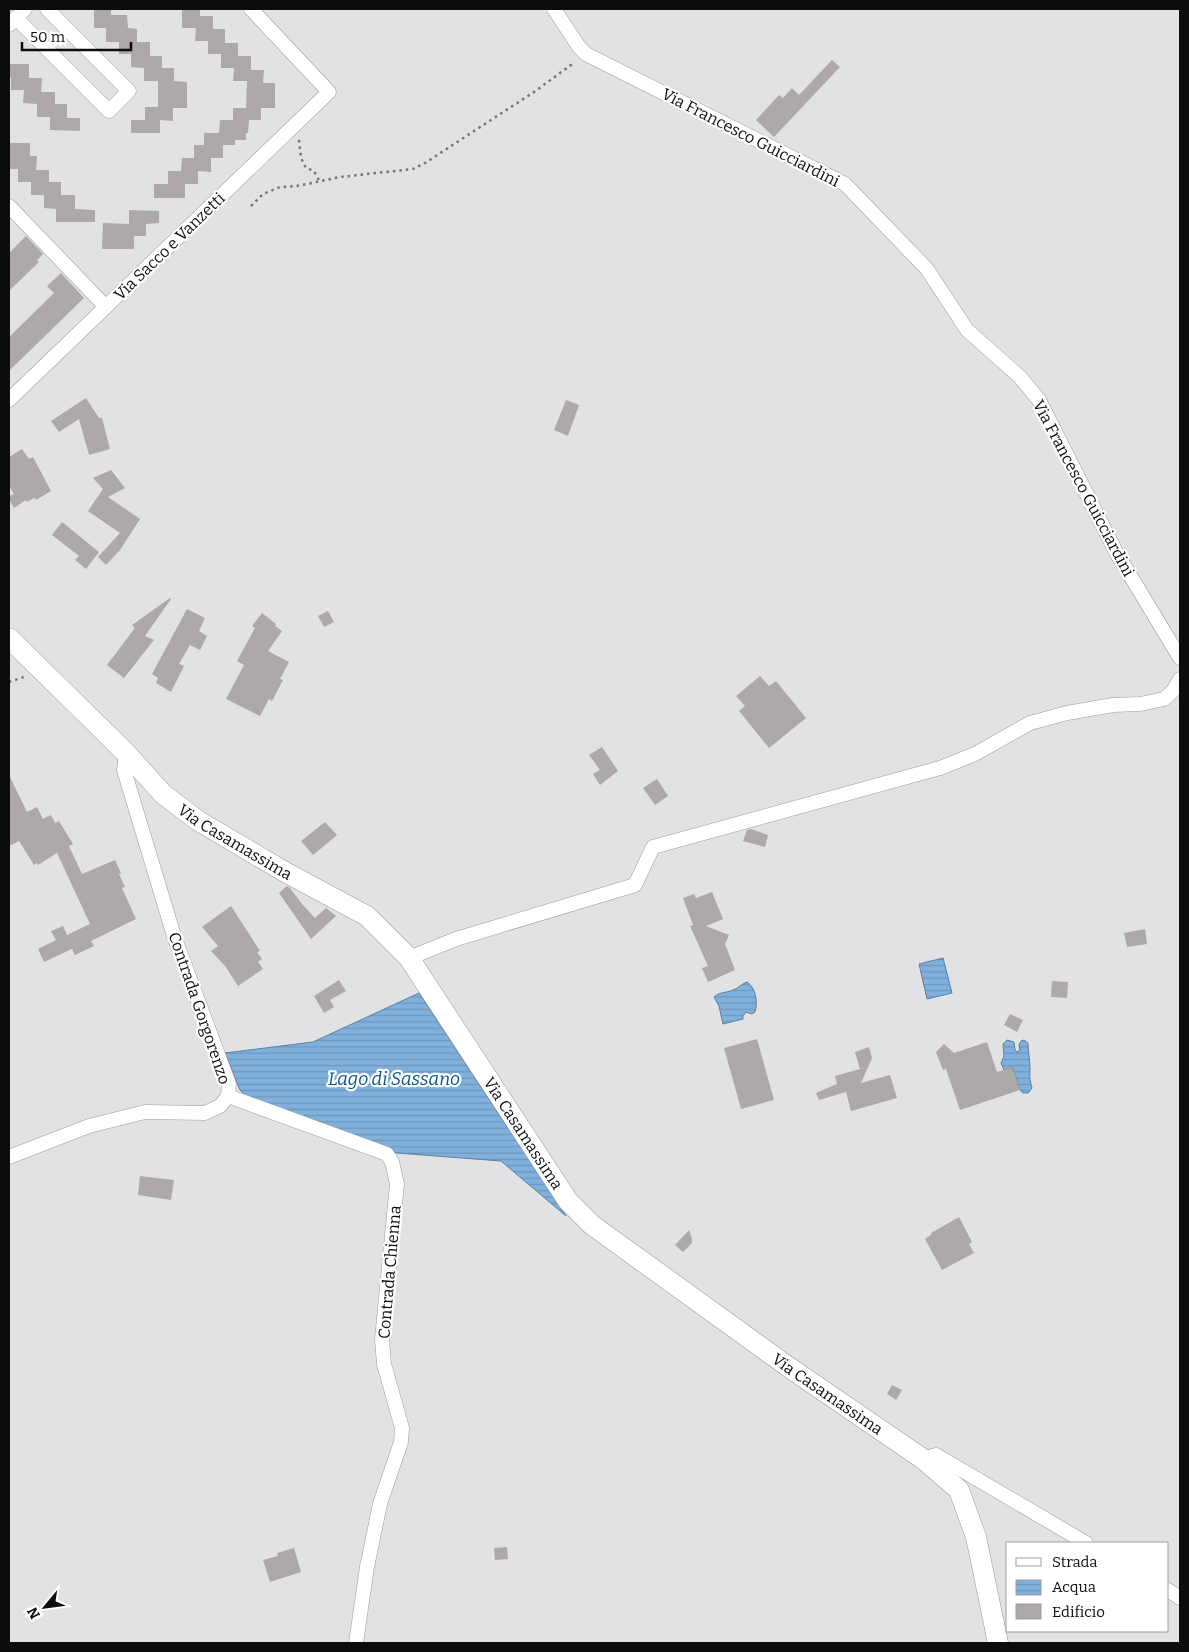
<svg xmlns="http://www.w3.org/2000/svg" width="1189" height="1652" font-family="Bitter,serif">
<defs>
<pattern id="water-rules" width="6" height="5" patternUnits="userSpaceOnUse" patternTransform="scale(1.25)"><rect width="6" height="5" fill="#80b0dc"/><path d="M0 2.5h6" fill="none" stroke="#6d96bc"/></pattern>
</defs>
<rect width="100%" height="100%" fill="#e1e2e4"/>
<g fill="url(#water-rules)" stroke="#5d7f9e">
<polygon points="943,958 952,993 927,999 919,964"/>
<path d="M 747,982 C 756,988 758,1002 755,1012 L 752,1014 L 746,1012 L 743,1016 L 743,1019 L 723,1024 L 719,1006 L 714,997 C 719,992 726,993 733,990 C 739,988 741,984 747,982 Z"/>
<polygon points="419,993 566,1216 501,1161 397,1153 248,1098 240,1090 225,1053 313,1042"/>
<path d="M 1007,1040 L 1014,1042 L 1015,1050 L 1017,1052 L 1020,1050 L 1019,1045 L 1021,1041 L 1024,1040 L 1028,1043 C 1028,1052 1030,1060 1030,1068 C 1030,1077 1029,1078 1032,1088 L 1028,1093 L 1023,1093 L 1020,1090 L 1012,1067 L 1004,1070 L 1001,1063 L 1004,1056 L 1003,1044 Z"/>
</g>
<g fill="#aca9a8">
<polygon points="94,9 111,9 111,15 127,15 128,28 137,29 137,42 150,42 150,56 162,56 162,68 174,68 174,81 187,82 187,108 173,108 173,121 160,120 160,133 131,133 131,120 145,120 145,107 158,107 158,81 144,81 144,68 131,67 131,54 119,54 119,42 106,42 106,28 94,28"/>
<polygon points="182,9 200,9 200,16 213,16 213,29 225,29 225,43 238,43 238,56 251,56 251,70 264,70 263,83 275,83 275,108 261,108 261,120 249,120 248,133 246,133 246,140 235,140 235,145 223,145 223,158 211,158 211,172 198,171 198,184 185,184 185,198 154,198 154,184 168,184 168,171 181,171 182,158 194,158 194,145 204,145 204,133 219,133 220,120 233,120 233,108 246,108 247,81 233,81 234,68 221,68 221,54 208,54 208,41 195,41 196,28 182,28"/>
<polygon points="832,60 840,67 774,137 756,120 779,95 783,98 792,88 799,95"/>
<polygon points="9,64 29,64 29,78 42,78 41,92 55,92 55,104 67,104 67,118 80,118 80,131 50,130 50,117 37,117 37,104 23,103 24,90 11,90 11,77 9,77"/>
<polygon points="9,143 30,143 30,156 37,156 36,170 49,170 49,182 61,182 61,195 75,195 75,209 95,210 95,222 56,222 56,209 44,208 44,195 31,195 31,182 18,182 18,169 9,169"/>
<polygon points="129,210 159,211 159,223 146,224 146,236 134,236 134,249 102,249 103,223 129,224"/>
<polygon points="26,236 43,254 37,260 39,262 9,291 9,253"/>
<polygon points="61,273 84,298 9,371 9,337 54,293 47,286"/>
<polygon points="86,398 99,418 102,418 110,449 89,455 79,419 59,432 51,421"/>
<polygon points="566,400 579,405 568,436 554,430"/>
<polygon points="22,449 29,459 33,457 51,491 36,500 34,498 27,502 26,500 14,508 9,499 9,496 14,494 9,486 9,457"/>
<polygon points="111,470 125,488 108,497 140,519 120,550 106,565 98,557 120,533 88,511 103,489 93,478"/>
<polygon points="62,522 99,552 86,569 75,560 79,556 52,535"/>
<polygon points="170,598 171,599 145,636 154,640 124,678 107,665 135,628 132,625"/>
<polygon points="187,609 205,618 199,631 207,636 200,650 190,645 179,664 184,666 171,692 156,683 158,678 152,674"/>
<polygon points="328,611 334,622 324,627 318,616"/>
<polygon points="262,613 276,624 275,626 282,631 268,651 289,662 280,679 283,680 272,701 269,699 260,716 226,699 244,665 237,661 255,628 252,626"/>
<polygon points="760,676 769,686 776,681 806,718 769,748 739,711 745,706 736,696"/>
<polygon points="602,747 618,771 600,785 593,774 600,770 589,755"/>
<polygon points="9,775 27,812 37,807 43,819 51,815 55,823 59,821 73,844 69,846 82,874 115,860 121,873 119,874 125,887 122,888 136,919 91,941 94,946 75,955 72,949 44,962 38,949 56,940 51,931 63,926 67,935 90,924 57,853 38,865 37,863 34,865 19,841 9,846"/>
<polygon points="657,779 668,796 655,805 643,788"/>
<polygon points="325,822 337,835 313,855 301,841"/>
<polygon points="751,829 768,835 765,847 743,841 747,830"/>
<polygon points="287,886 290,888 302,904 315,918 326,908 336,916 311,939 279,893"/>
<polygon points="712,892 723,919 706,926 729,935 725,944 735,970 708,982 702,968 708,966 690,926 693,925 683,898 694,894 696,898"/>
<polygon points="231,906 260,951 257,952 262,959 258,962 263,969 238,986 225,966 211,951 218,946 202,927"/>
<polygon points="1145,929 1147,944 1127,947 1124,933"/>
<polygon points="339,980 346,991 330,1000 334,1007 324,1013 314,996"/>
<polygon points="1052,981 1068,982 1067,998 1051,997"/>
<polygon points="1010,1014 1023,1020 1017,1032 1004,1025"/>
<polygon points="757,1039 774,1100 741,1109 724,1048"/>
<polygon points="987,1042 997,1072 1012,1067 1020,1090 960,1110 946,1069 943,1070 936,1052 944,1044 954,1053"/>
<polygon points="869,1047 872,1058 861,1083 890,1075 897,1098 851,1111 846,1092 819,1100 816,1093 837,1084 835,1076 860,1069 855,1052"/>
<polygon points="140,1176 174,1180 171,1200 138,1195"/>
<polygon points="959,1217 972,1242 969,1244 974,1253 942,1270 925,1239 932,1234 931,1233"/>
<polygon points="689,1230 692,1239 692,1243 683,1252 675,1245"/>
<polygon points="892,1385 902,1390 896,1400 887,1394"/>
<polygon points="507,1547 508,1559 495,1560 494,1548"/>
<polygon points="294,1548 301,1572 270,1582 263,1560 278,1556 277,1553"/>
</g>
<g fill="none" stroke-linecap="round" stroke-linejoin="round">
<defs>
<g id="street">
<polyline points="554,9 579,47 586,54 845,184 927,269 967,330 1020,377 1039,400 1116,552 1180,658"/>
<polyline points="16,18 109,111 129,91 47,9"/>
<polyline points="9,25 25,9"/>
<polyline points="9,206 106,307"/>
<polyline points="9,400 329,92 251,9"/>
<polyline points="409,958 456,939 635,885 653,847 940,768 975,754 1030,723 1067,713 1113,705 1140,704 1164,699 1173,691 1180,679"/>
<polyline points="228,1096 387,1154 392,1162 397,1184 382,1339 384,1364 402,1428 401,1442 380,1504 367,1567 356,1643"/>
<polyline points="9,1157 89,1126 145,1112 205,1113 220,1106 228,1096 229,1084 174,936 124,770 126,753"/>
<polyline points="923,1459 936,1455 1086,1543"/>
<polyline points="1168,1590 1180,1598"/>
</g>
<g id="secondary">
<path id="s1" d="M 9,638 L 126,753 L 163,794 L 197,820 L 285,872 L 367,916 L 409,958 L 568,1201 L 592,1225 L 790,1368 L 923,1459 L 959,1490 L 976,1537 L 998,1643"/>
</g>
</defs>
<use href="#street" stroke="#9a9b9d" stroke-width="15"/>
<use href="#secondary" stroke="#9a9b9d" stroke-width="21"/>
<g stroke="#747576" stroke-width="2.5" stroke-dasharray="2.5 4" stroke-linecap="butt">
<polyline points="299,140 301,158 306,168 314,171 320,182"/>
<polyline points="251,206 263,194 280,187 297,186 340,177 413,169 425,163 534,92 575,62"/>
<polyline points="9,682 24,677"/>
</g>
<use href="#street" stroke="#fff" stroke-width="14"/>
<use href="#secondary" stroke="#fff" stroke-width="20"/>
</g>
<g text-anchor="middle" stroke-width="4.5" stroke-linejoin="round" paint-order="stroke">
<g font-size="16" fill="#0b0c0c" stroke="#fff">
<text transform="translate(751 137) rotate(27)" y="6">Via Francesco Guicciardini</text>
<text transform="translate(169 246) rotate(-44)" y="6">Via Sacco e Vanzetti</text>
<text transform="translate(1084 488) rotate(62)" y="6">Via Francesco Guicciardini</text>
<text dy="6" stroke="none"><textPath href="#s1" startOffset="306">Via Casamassima</textPath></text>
<text transform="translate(200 1008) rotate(71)" y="6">Contrada Gorgorenzo</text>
<text dy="6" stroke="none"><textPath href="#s1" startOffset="726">Via Casamassima</textPath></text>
<text transform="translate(389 1272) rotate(-85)" y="6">Contrada Chienna</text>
<text dy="6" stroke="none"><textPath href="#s1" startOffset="1131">Via Casamassima</textPath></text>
</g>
<g font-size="18" font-style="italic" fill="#05558c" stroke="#fff">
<text x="394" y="1085">Lago di Sassano</text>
</g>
</g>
<rect width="1189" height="1652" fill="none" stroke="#0b0c0c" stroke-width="20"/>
<rect x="1006" y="1542" width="162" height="90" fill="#ffffff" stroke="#9d9e9e"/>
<rect x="1016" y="1558" width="25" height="8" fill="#ffffff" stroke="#9d9e9e"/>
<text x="1052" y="1567" font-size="15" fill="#0b0c0c">Strada</text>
<rect x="1016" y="1580" width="25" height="15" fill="url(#water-rules)" stroke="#9d9e9e"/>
<text x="1052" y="1592" font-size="15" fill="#0b0c0c">Acqua</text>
<rect x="1016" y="1604" width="25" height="15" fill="#aca9a8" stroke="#9d9e9e"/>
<text x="1052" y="1617" font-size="15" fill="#0b0c0c">Edificio</text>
<g transform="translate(45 1607) rotate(241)" stroke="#ffffff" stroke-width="4" paint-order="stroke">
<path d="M0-4L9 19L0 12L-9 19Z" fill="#0b0c0c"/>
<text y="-8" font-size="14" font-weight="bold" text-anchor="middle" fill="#0b0c0c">N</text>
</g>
<path d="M22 42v8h109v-8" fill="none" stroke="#0b0c0c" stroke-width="2.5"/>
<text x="30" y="42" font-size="15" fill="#0b0c0c" stroke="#ffffff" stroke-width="4" paint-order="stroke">50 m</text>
</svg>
